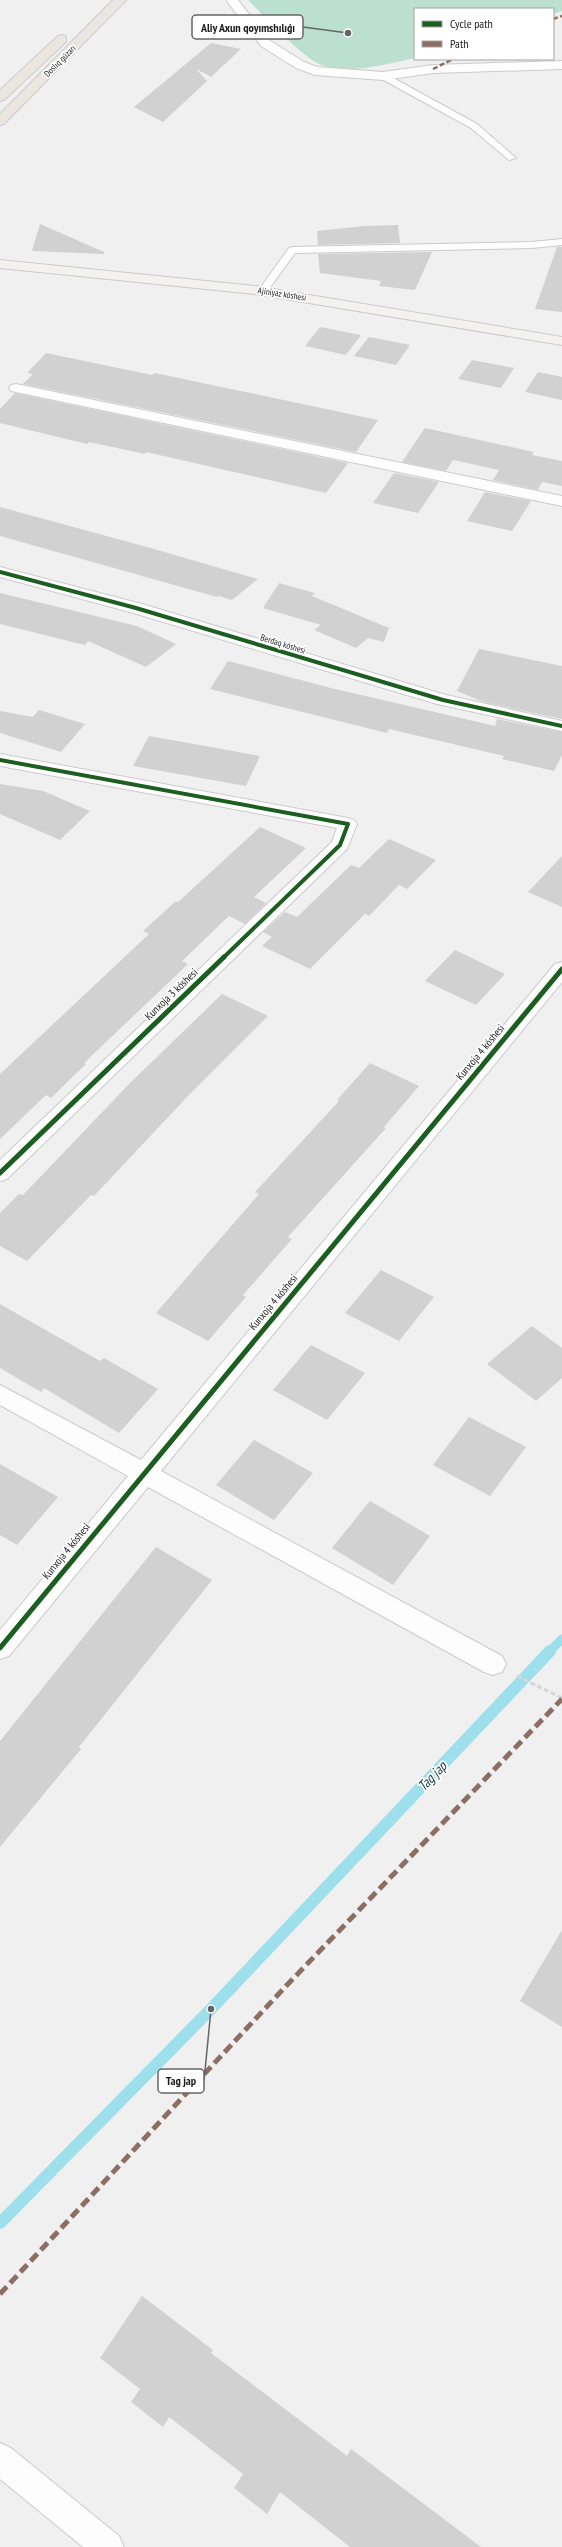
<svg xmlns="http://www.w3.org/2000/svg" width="562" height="2547" font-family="'PT Sans Narrow',sans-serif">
<rect width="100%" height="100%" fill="#f0f0f1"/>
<path fill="#bce0d0" d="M 248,0 L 562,0 L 562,11 L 553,14 L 553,9 L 415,9 L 415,58 C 387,64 356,73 327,67 C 305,62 265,16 248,0 Z"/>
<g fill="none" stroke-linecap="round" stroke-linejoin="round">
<polyline stroke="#9ddfea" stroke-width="9" points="549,1652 562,1639"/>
<polyline stroke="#9ddfea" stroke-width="12" points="0,2223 211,2009 550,1651"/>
</g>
<g fill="#d2d1d2">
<polygon points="211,43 241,49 211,77 196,69 207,81 163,122 134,107"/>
<polygon points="40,224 104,252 104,254 32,251"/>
<polygon points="398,225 400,243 318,245 317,231 364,226"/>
<polygon points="557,247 562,247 562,312 535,309"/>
<polygon points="432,252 415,290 379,286 381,281 320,273 318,254"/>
<polygon points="320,327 361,335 346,355 305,346"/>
<polygon points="369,337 410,345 396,365 354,356"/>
<polygon points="46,353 152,375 155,373 378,420 356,452 23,384 33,374 27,373"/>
<polygon points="472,360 514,368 501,388 458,379"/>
<polygon points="538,372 562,377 562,400 525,392"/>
<polygon points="15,393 348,463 326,493 146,452 145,454 89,442 87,444 0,423 0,409"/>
<polygon points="425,428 534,452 532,455 562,461 562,486 542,482 538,490 493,480 499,470 453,460 446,471 402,462"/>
<polygon points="394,473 439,482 418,513 373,503"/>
<polygon points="485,492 531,501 512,531 467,521"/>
<polygon points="0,507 147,547 258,579 232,600 219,596 217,597 0,536"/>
<polygon points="279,583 315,593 312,596 389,628 384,642 368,638 356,648 314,630 321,625 263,608"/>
<polygon points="0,593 137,626 176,644 146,667 88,641 85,645 0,624"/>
<polygon points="479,649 562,666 562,719 483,702 457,691"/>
<polygon points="228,661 331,688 495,726 497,719 562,732 562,755 554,771 502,759 504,756 389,729 387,733 210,689"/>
<polygon points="39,710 85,724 61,752 0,733 0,711 33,717"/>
<polygon points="149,736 200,745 260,756 246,786 133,766"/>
<polygon points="0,784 43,791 90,811 60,840 0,814"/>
<polygon points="260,827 306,848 254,897 266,903 245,924 229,916 182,961 188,964 84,1063 86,1064 51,1098 46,1095 0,1139 0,1074 149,934 143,931 176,901 178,902"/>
<polygon points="389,839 436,860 407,889 399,885 369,916 365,914 310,969 262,946 272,937 263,932 285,912 297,917 351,865 359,868"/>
<polygon points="562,856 562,907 528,892"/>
<polygon points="455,950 505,974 476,1005 425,981"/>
<polygon points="222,994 268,1016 188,1096 94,1196 91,1195 27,1261 0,1246 0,1213 19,1194 23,1195 130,1083"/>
<polygon points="370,1063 419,1086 384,1127 386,1128 288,1237 292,1239 243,1295 246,1297 208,1341 156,1313 259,1194 255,1192 339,1101 337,1100"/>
<polygon points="381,1270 434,1297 399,1341 345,1313"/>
<polygon points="0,1304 100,1361 104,1358 158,1389 119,1433 44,1388 41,1392 0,1368"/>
<polygon points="532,1326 562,1348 562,1378 536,1401 487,1364"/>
<polygon points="311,1345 365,1373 327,1420 273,1390"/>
<polygon points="469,1417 526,1447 490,1496 433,1465"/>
<polygon points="254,1440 313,1473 274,1520 216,1485"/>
<polygon points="0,1464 58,1497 17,1545 0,1535"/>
<polygon points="370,1501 430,1536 393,1585 332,1548"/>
<polygon points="156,1547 212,1580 79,1747 81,1749 0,1847 0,1741"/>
<polygon points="562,1930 562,2027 520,2001"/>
<polygon points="142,2296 213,2350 211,2353 347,2456 351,2449 481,2547 350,2547 280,2492 267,2514 234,2488 243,2474 169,2417 163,2427 131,2402 140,2389 100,2358"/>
</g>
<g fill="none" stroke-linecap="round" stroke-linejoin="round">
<defs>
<g id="lane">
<polygon points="380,74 386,74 477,124 516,158 509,160 471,128 380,78"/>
<polygon points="562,239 562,245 532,248 295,253 266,293 258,291 289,248 292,247 532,242"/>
</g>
<g id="street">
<polygon points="226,0 238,0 269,40 304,62 317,67 383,72 433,65 562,61 562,69 433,73 383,80 315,75 296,68 261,46"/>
<polygon points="16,384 562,496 562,506 11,391 9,388 11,385"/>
<polygon points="0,567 142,604 446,695 562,721 562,731 437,704 130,612 0,577"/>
<polygon points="0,754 348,818 354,820 357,824 347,849 7,1179 0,1181 0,1160 332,842 337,828 0,766"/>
<polygon points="562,962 562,982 161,1471 502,1656 506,1664 502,1672 493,1675 484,1672 148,1487 9,1656 0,1659 0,1630 128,1476 0,1405 0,1385 141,1460 555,964"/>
<polygon points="0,2443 11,2448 119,2536 124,2547 83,2547 0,2479"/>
</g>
<polygon id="secondary" points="0,260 255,286 562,337 562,345 255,294 0,268"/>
<g id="primary">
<polygon points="113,0 126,0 4,124 0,125 0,114"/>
<polygon points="62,35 66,36 66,42 4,100 0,101 0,90 58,36"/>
</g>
</defs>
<use href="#lane" stroke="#cbcbcc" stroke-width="2"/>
<use href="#street" stroke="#cbcbcc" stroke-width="2"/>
<use href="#secondary" stroke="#cbcbcc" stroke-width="2"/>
<use href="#primary" stroke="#cccccd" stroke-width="2"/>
<polyline stroke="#d6d6d7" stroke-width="3" stroke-dasharray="5 2.5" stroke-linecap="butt" points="517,1676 562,1698"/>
<use href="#lane" fill="#fdfdfd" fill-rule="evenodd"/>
<use href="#street" fill="#fdfdfd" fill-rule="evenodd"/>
<use href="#secondary" fill="#f4f2ee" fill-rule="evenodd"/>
<use href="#primary" fill="#ece6e0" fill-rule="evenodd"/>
<g stroke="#8d6e63" stroke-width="2.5" stroke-dasharray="5 2.5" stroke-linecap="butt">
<polyline points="553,19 562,16"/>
<polyline points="433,69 453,59"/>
</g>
<polyline stroke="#8d6e63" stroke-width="5" stroke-dasharray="10 5" stroke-linecap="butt" points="0,2294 286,1986 562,1699"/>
<defs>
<g id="cycleway-far1">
<polyline points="0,572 136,608 443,700 562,726"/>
<polyline points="0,760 348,824 340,845 223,958"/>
</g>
<g id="cycleway">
<polyline points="0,1173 224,957"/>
<polyline points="0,1648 562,969"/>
</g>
</defs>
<use href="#cycleway-far1" stroke="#fff" stroke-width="6"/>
<use href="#cycleway" stroke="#fff" stroke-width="8"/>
<use href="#cycleway-far1" stroke="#1b5e20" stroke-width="4"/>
<use href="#cycleway" stroke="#1b5e20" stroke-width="5"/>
</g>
<g text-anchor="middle" stroke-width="3.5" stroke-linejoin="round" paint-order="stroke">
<g font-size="9" fill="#1b1a1b" stroke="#fff">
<text transform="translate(60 61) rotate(-45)" y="3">Doslıq gúzarı</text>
<text transform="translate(282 294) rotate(9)" y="3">Ajiniyaz kóshesi</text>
<text transform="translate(283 644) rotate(17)" y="3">Berdaq kóshesi</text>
</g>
<g font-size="11" fill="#1b1a1b" stroke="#fff">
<text transform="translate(171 994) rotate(-44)" y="4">Kunxoja 3 kóshesi</text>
<text transform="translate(480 1052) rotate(-50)" y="4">Kunxoja 4 kóshesi</text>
<text transform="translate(273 1302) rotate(-50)" y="4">Kunxoja 4 kóshesi</text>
<text transform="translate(66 1551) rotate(-51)" y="4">Kunxoja 4 kóshesi</text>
</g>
<g font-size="14" font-style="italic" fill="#0e3b41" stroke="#fff">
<text transform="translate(432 1776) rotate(-46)" y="5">Tag jap</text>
</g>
</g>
<path fill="none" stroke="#666566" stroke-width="1.5" d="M348 33L303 27M211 2009L204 2081"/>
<g fill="#666566" stroke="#fff" stroke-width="1.5">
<circle cx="348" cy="33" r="4"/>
<circle cx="211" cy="2009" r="4"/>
</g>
<g fill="#fff" stroke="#666566" stroke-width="1.5">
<rect x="192" y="15" width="111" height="24" rx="4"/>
<rect x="158" y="2069" width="46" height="24" rx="4"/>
</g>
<g font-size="12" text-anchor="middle" font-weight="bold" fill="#1b1a1b">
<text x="248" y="32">Aliy Axun qoyımshılıǵı</text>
<text x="181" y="2085">Tag jap</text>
</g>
<rect x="414" y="8" width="140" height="52" fill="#ffffff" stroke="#a4a3a4"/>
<rect x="422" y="21" width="20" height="6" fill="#1b5e20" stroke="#a4a3a4"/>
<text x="450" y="28" font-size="12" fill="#1b1a1b">Cycle path</text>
<rect x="422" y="41" width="20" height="6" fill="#8d6e63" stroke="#a4a3a4"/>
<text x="450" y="48" font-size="12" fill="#1b1a1b">Path</text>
</svg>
